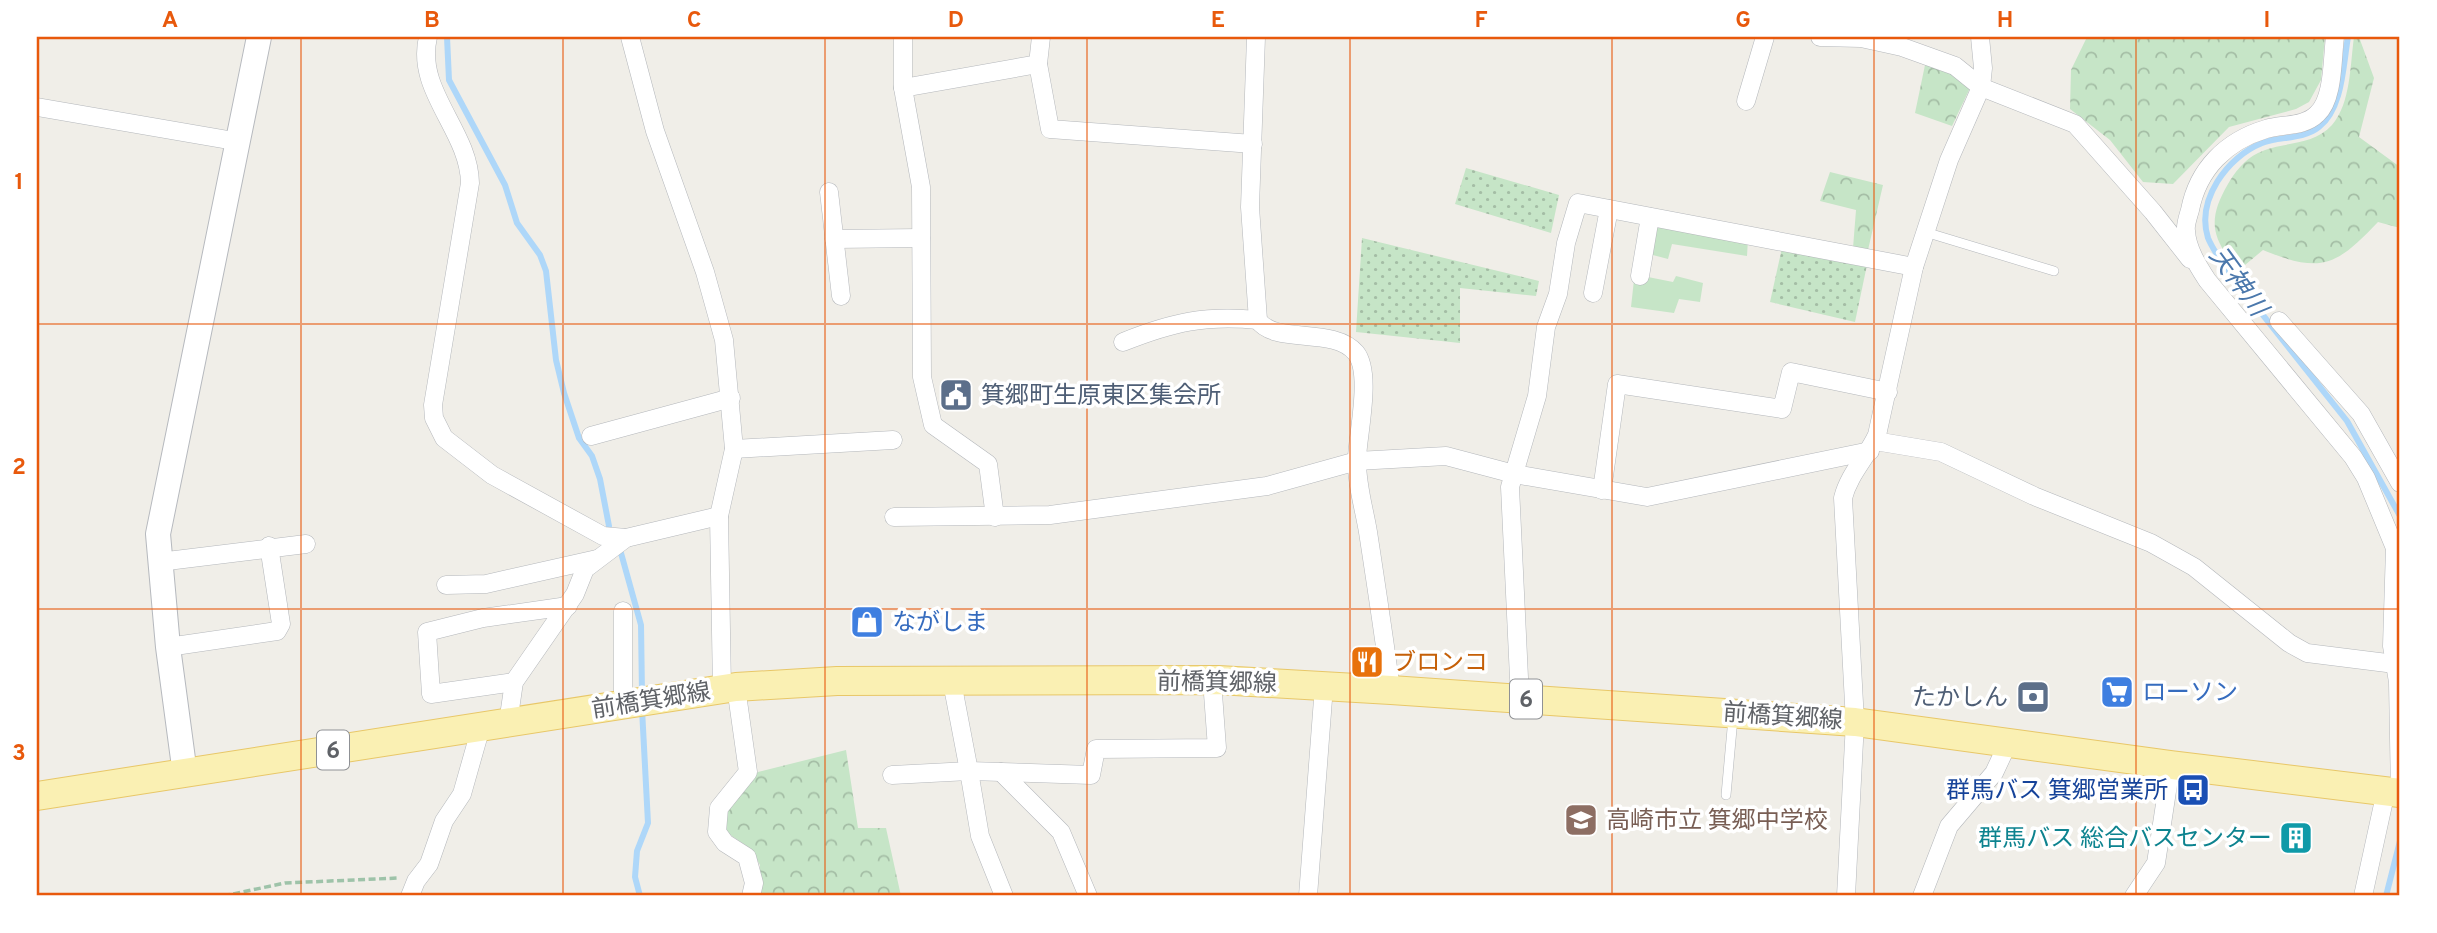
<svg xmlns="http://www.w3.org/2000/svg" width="2437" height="933" font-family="Overpass,'Noto Sans JP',sans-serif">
<defs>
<pattern id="grass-dots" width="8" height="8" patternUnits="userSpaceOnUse" patternTransform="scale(1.75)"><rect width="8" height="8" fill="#c6e5c7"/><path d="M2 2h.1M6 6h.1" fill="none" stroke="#a4bda5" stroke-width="1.8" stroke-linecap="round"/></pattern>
<pattern id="forest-crowns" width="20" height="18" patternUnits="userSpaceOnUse" patternTransform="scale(1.75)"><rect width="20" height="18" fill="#c6e5c7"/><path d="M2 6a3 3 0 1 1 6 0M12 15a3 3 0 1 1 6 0" fill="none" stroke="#a4bda5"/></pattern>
</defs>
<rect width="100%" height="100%" fill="#f0eee8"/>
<g fill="url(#grass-dots)">
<polygon points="1466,168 1559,195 1551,233 1455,204"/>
<polygon points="1362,238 1539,281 1536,296 1460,288 1460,343 1356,332"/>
<polygon points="1782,248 1867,265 1855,322 1770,302"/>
</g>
<g fill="url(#forest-crowns)">
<polygon points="2087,37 2325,37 2321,80 2309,102 2296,109 2229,127 2173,184 2143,182 2110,140 2070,109 2071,70"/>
<path d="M 2354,37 L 2359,37 L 2374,78 L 2359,137 L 2400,167 L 2400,228 L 2378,222 C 2336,266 2322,274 2263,250 L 2239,270 C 2211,239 2207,220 2228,184 C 2235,172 2244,160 2258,153 C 2282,141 2312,147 2332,125 C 2351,103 2350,65 2354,37 Z"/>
<polygon points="1925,65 1951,70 1970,88 1952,126 1915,113"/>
<polygon points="1830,172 1883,185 1868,250 1853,248 1856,210 1820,201"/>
<polygon points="846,750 858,828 886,828 901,896 760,896 760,865 751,849 726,832 723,823 728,808 758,772"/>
</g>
<g fill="#c6e5c7">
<polygon points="1653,221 1748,239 1747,256 1672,244 1668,259 1649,254"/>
<polygon points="1676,276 1703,283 1700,302 1679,299 1674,313 1631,307 1634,280 1645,283 1648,277 1673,282"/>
</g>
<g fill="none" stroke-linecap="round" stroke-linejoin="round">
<g stroke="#aed7f9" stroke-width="6">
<polyline points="447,37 449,80 505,185 517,223 540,255 546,271 556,360 564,393 579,438 592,456 600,479 609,526"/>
<path d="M 2348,37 C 2343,65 2343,108 2319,127 C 2303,140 2279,136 2262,143 C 2227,157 2196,200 2208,238 C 2212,248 2219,257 2224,266 L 2347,421 L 2400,516"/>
<polyline points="621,553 641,625 642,694"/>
<polyline points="640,896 635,877 637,851 648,823 642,709"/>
<polyline points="2386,896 2400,841"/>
</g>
<defs>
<g id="lane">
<polyline points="1925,232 2054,271"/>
<polyline points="1726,795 1733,718"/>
</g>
<g id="street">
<path d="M 428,37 C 415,91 469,130 470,183 L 433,405 L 434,418 L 444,438 L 492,475 L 603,536 L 626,538"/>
<polyline points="630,37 655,131 705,272 724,340 734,449 719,516 722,689"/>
<polyline points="903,37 903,88 921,187 922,377 933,425 988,464 995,517"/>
<path d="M 1256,37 L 1250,207 L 1258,320 C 1274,345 1334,326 1356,353 C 1372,373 1358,433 1357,458 C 1356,482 1364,508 1368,532 C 1376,584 1384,637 1391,690"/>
<polyline points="1820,37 1861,38 1902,47 1955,66 1981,87 2075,124 2153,212 2190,259"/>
<path d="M 2335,37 C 2332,58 2334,99 2317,114 C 2304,127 2283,124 2266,129 C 2226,141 2198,169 2190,210 C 2188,217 2185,225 2186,231 C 2187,249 2198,266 2207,280 L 2353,457 L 2366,478 L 2395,548 L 2392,646 L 2398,682 L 2400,793"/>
<polyline points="1038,64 1050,129 1253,144"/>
<polyline points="903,88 1038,64 1041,37"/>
<polyline points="1746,101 1765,37"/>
<polyline points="37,107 240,142"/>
<polyline points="829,192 841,296"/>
<polyline points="834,239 921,238"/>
<polyline points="1640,276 1650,217"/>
<polyline points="1593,293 1609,209"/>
<polyline points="2279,321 2361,414 2400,483"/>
<path d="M 1123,342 C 1173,322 1205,315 1258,320"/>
<polyline points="591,436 731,398"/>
<polyline points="1875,441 1941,452 2034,496 2151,543 2194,567 2289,643 2307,653 2395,664"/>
<polyline points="734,449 893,440"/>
<polyline points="1602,490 1617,384 1782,409 1791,372 1888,392"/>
<polyline points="894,517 1050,515 1267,486 1357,461 1446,456 1514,474 1647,497 1870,451"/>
<polyline points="159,562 306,544"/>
<polyline points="446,585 486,584 597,559"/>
<polyline points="623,611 623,704"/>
<polyline points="168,647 277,631 281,624 269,546"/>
<polyline points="514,682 431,694 427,632 483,618 568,606"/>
<polyline points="952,682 969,771 1091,775 1096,749 1217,748 1212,680"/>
<polyline points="736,687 748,772 719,808 717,832 725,843 747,857 754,883 751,896"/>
<polyline points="1520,699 1510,487 1537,396 1546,327 1558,294 1566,243 1578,203 1914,267"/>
<polyline points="508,723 514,682 575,594 585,569 626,538 719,516"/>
<polyline points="1001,772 1061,832 1088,896"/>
<polyline points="892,775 969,771 980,836 1004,896"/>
<polyline points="410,896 416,881 429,864 444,821 462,794 481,727"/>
<polyline points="1308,896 1324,686"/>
<path d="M 1846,896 L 1855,722 L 1843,498 C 1849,474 1867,457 1877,435 L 1914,267 L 1949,160 L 1981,87 L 1983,68 L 1980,37"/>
<polyline points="1922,896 1949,826 1994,773 2008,743"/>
<polyline points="2134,896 2156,863 2171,765"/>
<polyline points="2363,896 2386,791"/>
</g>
<polyline id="secondary" points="185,774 168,647 158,534 259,37"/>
<polyline id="primary" points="37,796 736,687 837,681 1218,680 1391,690 1855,722 2171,765 2400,793"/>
</defs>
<use href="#lane" stroke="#b4b7bb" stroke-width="10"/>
<use href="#street" stroke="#b4b7bb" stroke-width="19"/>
<use href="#secondary" stroke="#b6b9be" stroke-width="26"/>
<use href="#primary" stroke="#e8c768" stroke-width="30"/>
<polyline stroke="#9ec3a9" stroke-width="3.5" stroke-dasharray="7 3.5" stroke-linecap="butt" points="223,896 285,883 399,878"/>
<use href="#lane" stroke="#fff" stroke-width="9"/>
<use href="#street" stroke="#fff" stroke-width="18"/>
<use href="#secondary" stroke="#fff" stroke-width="24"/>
<use href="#primary" stroke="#faf0b3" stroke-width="28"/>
</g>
<path fill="none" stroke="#e8590c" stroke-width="2" stroke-opacity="0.55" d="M 301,37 L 301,896M 563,37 L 563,896M 825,37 L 825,896M 1087,37 L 1087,896M 1350,37 L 1350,896M 1612,37 L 1612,896M 1874,37 L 1874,896M 2136,37 L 2136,896M 37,324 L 2400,324M 37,609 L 2400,609"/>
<defs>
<symbol id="civic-square" viewBox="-11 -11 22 22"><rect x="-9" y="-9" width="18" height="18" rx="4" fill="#5c6f8a" stroke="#fff"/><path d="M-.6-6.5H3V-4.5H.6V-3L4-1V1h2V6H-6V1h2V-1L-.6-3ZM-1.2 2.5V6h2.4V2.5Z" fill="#fff"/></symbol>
<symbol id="shop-square" viewBox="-11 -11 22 22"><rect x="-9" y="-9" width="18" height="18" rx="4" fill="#3f7fe0" stroke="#fff"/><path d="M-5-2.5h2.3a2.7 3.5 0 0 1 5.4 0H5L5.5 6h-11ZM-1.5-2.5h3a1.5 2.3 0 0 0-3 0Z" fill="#fff"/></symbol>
<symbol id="restaurant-square" viewBox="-11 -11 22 22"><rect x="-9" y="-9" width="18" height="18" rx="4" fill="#e8710a" stroke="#fff"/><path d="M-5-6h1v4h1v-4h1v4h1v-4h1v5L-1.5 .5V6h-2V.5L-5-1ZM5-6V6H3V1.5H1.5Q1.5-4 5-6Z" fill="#fff"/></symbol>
<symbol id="supermarket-square" viewBox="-11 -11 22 22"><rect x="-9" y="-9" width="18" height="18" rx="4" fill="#3f7fe0" stroke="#fff"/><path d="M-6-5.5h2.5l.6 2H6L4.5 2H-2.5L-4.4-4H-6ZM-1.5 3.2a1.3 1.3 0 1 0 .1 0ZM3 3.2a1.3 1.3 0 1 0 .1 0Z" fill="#fff"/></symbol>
<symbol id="bank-square" viewBox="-11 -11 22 22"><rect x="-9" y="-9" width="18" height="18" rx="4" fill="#5c6f8a" stroke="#fff"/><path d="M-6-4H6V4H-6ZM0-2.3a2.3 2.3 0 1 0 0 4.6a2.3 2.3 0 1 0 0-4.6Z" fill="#fff"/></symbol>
<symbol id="bus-square" viewBox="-11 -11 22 22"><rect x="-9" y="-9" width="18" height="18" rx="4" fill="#1a4fb4" stroke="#fff"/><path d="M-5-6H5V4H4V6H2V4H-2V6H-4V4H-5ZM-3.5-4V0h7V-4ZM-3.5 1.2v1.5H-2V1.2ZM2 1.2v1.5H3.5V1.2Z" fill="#fff"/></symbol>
<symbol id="school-square" viewBox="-11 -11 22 22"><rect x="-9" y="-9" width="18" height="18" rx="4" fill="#8d6e63" stroke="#fff"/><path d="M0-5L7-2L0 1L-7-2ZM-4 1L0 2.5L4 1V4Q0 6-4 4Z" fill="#fff"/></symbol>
<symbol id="building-square" viewBox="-11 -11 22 22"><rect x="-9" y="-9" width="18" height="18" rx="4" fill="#0f9aa8" stroke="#fff"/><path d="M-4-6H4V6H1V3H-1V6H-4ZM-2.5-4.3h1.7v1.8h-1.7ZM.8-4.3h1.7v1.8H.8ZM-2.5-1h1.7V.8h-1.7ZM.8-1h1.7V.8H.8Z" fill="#fff"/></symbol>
</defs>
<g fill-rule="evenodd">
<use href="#civic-square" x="937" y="376" width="38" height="38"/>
<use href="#shop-square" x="848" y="603" width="38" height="38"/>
<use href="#restaurant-square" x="1348" y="643" width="38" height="38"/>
<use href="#supermarket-square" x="2098" y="673" width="38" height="38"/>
<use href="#bank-square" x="2014" y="678" width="38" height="38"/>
<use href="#bus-square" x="2174" y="771" width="38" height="38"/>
<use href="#school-square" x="1562" y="801" width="38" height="38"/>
<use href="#building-square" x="2277" y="819" width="38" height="38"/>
</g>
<g text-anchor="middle" stroke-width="7" stroke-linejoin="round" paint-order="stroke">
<g fill="#fff" stroke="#8f9195" stroke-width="2">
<rect x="1510" y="679.5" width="32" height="39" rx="5"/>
<rect x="317" y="730.5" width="32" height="39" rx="5"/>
</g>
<g font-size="23" font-weight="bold" fill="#5f6267">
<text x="1526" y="707">6</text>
<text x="333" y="758">6</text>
</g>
<g font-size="24" fill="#4e5e75" stroke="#fff" text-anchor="start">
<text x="981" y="403">箕郷町生原東区集会所</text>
<text x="2008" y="705" text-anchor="end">たかしん</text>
</g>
<g font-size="24" fill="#366cbe" stroke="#fff" text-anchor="start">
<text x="892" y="630">ながしま</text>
<text x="2142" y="700">ローソン</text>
</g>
<g font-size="24" fill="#c56008" stroke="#fff" text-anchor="start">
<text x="1392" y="670">ブロンコ</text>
</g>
<g font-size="24" fill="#5f6267" stroke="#fff">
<text transform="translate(1217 682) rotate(1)" y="8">前橋箕郷線</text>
<text transform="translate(651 700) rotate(-9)" y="8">前橋箕郷線</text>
<text transform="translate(1783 716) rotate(4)" y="8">前橋箕郷線</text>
</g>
<g font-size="24" fill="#164399" stroke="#fff" text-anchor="end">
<text x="2168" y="798">群馬バス 箕郷営業所</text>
</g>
<g font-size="24" fill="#785e54" stroke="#fff" text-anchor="start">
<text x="1606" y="828">高崎市立 箕郷中学校</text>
</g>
<g font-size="24" fill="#0d838f" stroke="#fff" text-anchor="end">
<text x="2272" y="846">群馬バス 総合バスセンター</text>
</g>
<g font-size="26" font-style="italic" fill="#4b78ac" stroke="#fff">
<text transform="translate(2239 281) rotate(54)" y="9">天神川</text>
</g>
</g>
<rect width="2437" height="933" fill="none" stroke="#ffffff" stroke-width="77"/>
<rect x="38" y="38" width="2360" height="856" fill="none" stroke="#e8590c" stroke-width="2.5"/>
<g font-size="23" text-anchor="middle" font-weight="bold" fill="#e8590c">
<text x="170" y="27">A</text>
<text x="432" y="27">B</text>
<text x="694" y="27">C</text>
<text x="956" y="27">D</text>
<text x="1218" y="27">E</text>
<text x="1481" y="27">F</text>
<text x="1743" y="27">G</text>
<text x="2005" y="27">H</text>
<text x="2267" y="27">I</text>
<text x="19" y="189">1</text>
<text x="19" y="474">2</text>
<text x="19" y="760">3</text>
</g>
</svg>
